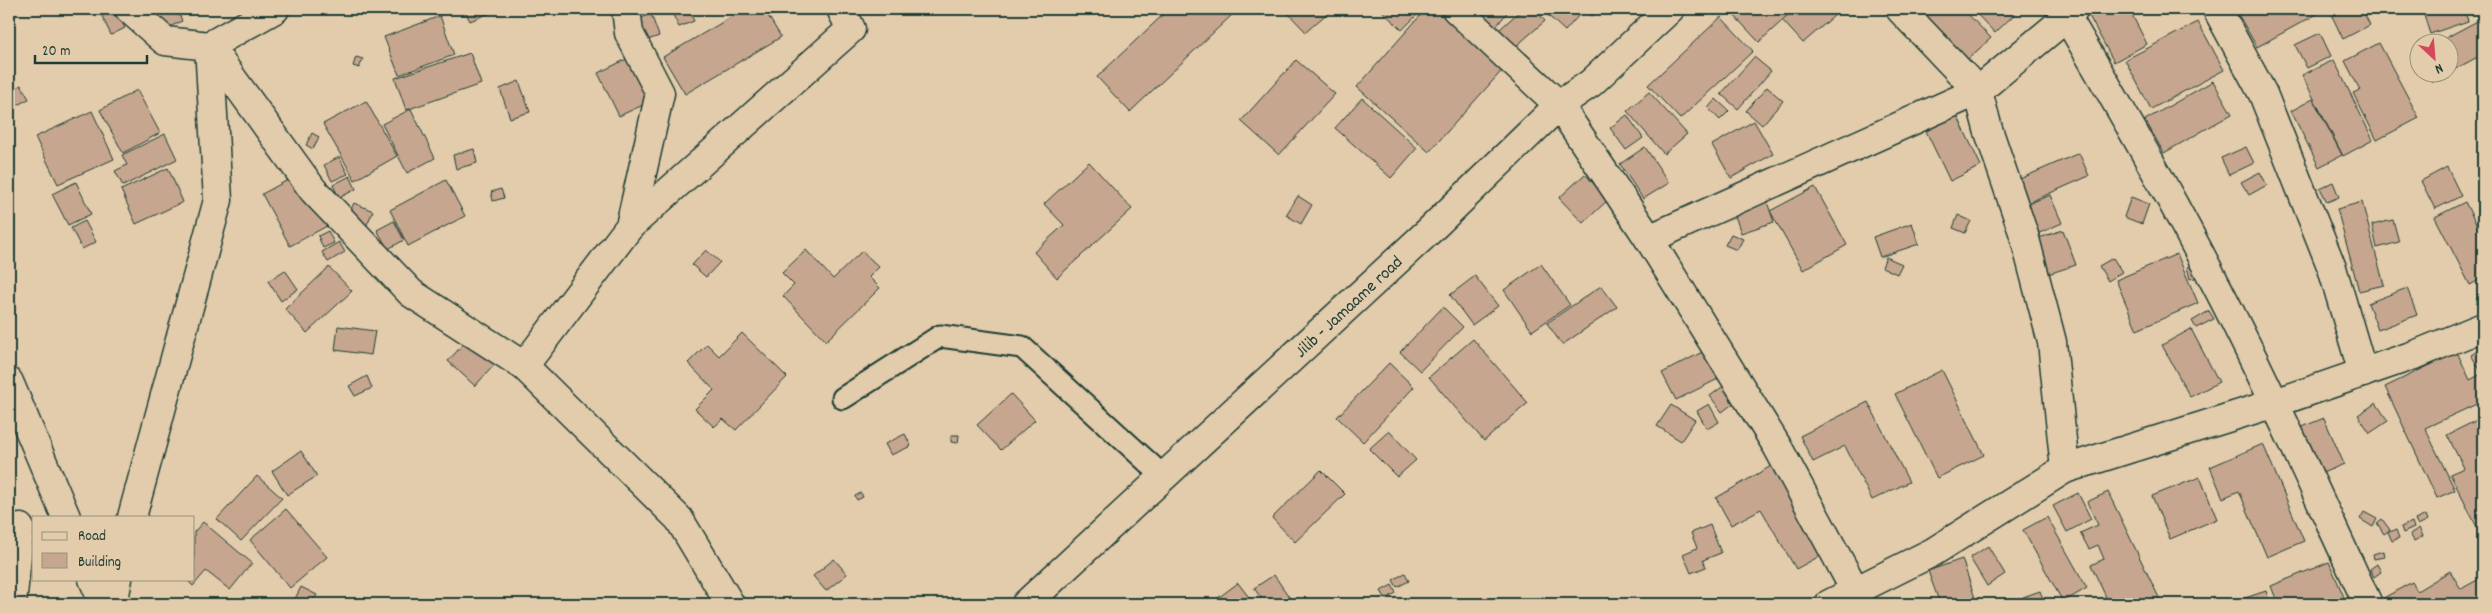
<svg xmlns="http://www.w3.org/2000/svg" width="2492" height="613" font-family="Dekko,sans-serif">
<rect width="100%" height="100%" fill="#e2ccac"/>
<filter id="ink" filterUnits="userSpaceOnUse"><feTurbulence type="fractalNoise" baseFrequency=".02" numOctaves="2"/><feDisplacementMap in="SourceGraphic" scale="10" xChannelSelector="R" yChannelSelector="G"/><feConvolveMatrix kernelMatrix="1 2 1 2 8 2 1 2 1" color-interpolation-filters="sRGB"/></filter>
<g filter="url(#ink)">
<g fill="#c6a68f" stroke="#1f3d34">
<polygon points="107,9 115,9 125,28 111,35 100,12"/>
<polygon points="168,9 177,9 182,21 163,30 156,14"/>
<polygon points="464,9 491,9 492,12 470,21"/>
<polygon points="688,9 694,21 679,27 673,15"/>
<polygon points="745,9 764,9 781,37 685,94 663,57"/>
<polygon points="1139,9 1151,9 1144,15"/>
<polygon points="1169,9 1234,9 1236,11 1130,112 1097,77"/>
<polygon points="1284,9 1332,9 1306,32"/>
<polygon points="1380,9 1423,9 1402,30"/>
<polygon points="1426,9 1441,9 1506,66 1429,152 1357,87"/>
<polygon points="1470,9 1510,9 1494,29"/>
<polygon points="1522,9 1534,9 1545,21 1515,47 1499,30"/>
<polygon points="1541,9 1574,9 1580,14 1565,31"/>
<polygon points="1584,9 1599,9 1592,16"/>
<polygon points="1731,9 1795,9 1759,42 1729,10"/>
<polygon points="1795,9 1842,9 1803,43 1782,20"/>
<polygon points="1917,9 1963,9 1991,38 1967,60"/>
<polygon points="1972,9 2020,9 1995,33"/>
<polygon points="2103,9 2129,9 2147,44 2114,62 2089,16"/>
<polygon points="2235,9 2326,9 2257,47"/>
<polygon points="2345,9 2362,9 2370,25 2343,39 2332,16"/>
<polygon points="2422,9 2464,9 2468,21 2430,34"/>
<polygon points="651,14 659,36 645,41 637,20"/>
<polygon points="440,16 454,55 399,75 384,37"/>
<polygon points="1721,17 1753,51 1680,119 1648,85"/>
<polygon points="2483,18 2483,54 2450,72 2450,42 2438,42"/>
<polygon points="2198,22 2224,70 2151,109 2125,60"/>
<polygon points="2320,33 2331,56 2307,68 2295,45"/>
<polygon points="2379,43 2419,118 2377,140 2353,93 2360,90 2345,61"/>
<polygon points="470,53 481,84 406,110 395,78"/>
<polygon points="633,56 654,100 619,116 598,73"/>
<polygon points="356,57 363,59 359,68 353,66"/>
<polygon points="1754,57 1771,71 1738,109 1721,94"/>
<polygon points="1296,60 1335,94 1279,155 1241,121"/>
<polygon points="2334,60 2373,140 2343,156 2302,75"/>
<polygon points="2428,72 2449,72 2433,82"/>
<polygon points="519,81 530,112 510,118 500,89"/>
<polygon points="2213,81 2232,114 2164,153 2145,120"/>
<polygon points="21,85 29,99 11,108 9,92"/>
<polygon points="1767,87 1783,101 1762,125 1746,111"/>
<polygon points="137,90 160,133 123,153 100,110"/>
<polygon points="1649,92 1687,134 1664,154 1627,111"/>
<polygon points="1362,98 1417,148 1391,178 1335,128"/>
<polygon points="1716,99 1729,111 1720,120 1708,108"/>
<polygon points="2313,99 2342,155 2319,167 2291,111"/>
<polygon points="366,101 397,156 355,180 323,124"/>
<polygon points="411,109 435,158 407,173 382,124"/>
<polygon points="92,111 114,159 58,184 35,137"/>
<polygon points="1627,115 1643,138 1626,150 1610,128"/>
<polygon points="1957,115 1981,166 1950,181 1926,131"/>
<polygon points="1754,121 1773,154 1731,178 1712,145"/>
<polygon points="312,133 319,137 313,149 306,145"/>
<polygon points="165,134 177,159 123,186 115,171 127,165 122,155"/>
<polygon points="1645,147 1669,183 1643,199 1620,164"/>
<polygon points="2246,147 2254,163 2229,175 2221,158"/>
<polygon points="474,149 477,163 456,169 453,155"/>
<polygon points="2079,153 2089,176 2023,205 2013,182"/>
<polygon points="339,157 348,174 332,181 324,165"/>
<polygon points="1089,162 1132,209 1057,278 1034,252 1064,225 1044,204"/>
<polygon points="2447,167 2461,196 2435,209 2421,181"/>
<polygon points="168,168 183,202 136,224 121,190"/>
<polygon points="2260,172 2267,185 2249,195 2241,182"/>
<polygon points="299,174 327,226 290,246 262,194"/>
<polygon points="1585,174 1608,200 1583,223 1559,198"/>
<polygon points="350,176 356,189 339,198 333,185"/>
<polygon points="2483,176 2483,189 2478,178"/>
<polygon points="446,180 465,216 408,246 390,210"/>
<polygon points="76,182 91,214 68,225 52,194"/>
<polygon points="2333,182 2339,197 2327,202 2320,188"/>
<polygon points="1815,187 1847,245 1803,270 1770,211"/>
<polygon points="501,189 504,198 493,201 491,192"/>
<polygon points="2050,195 2062,223 2035,235 2023,206"/>
<polygon points="1298,196 1312,205 1301,224 1286,215"/>
<polygon points="2131,197 2149,204 2142,224 2124,217"/>
<polygon points="1766,199 1774,222 1741,233 1733,210"/>
<polygon points="2362,202 2384,285 2359,291 2337,209"/>
<polygon points="2465,202 2483,237 2483,278 2470,285 2435,217"/>
<polygon points="354,203 373,211 365,229 346,220"/>
<polygon points="1958,215 1971,221 1965,233 1953,228"/>
<polygon points="2393,220 2399,242 2377,248 2372,225"/>
<polygon points="85,221 96,242 82,249 71,228"/>
<polygon points="394,221 404,240 388,249 377,230"/>
<polygon points="1912,223 1919,244 1880,257 1873,237"/>
<polygon points="2063,230 2076,265 2048,274 2036,239"/>
<polygon points="328,231 334,243 323,248 318,236"/>
<polygon points="1731,234 1743,239 1737,250 1725,245"/>
<polygon points="339,242 345,252 328,262 322,252"/>
<polygon points="706,250 720,262 706,277 692,265"/>
<polygon points="806,250 833,279 862,251 879,267 869,277 880,288 826,341 783,296 794,285 782,273"/>
<polygon points="2177,254 2198,303 2137,330 2116,280"/>
<polygon points="1886,257 1902,264 1897,274 1882,267"/>
<polygon points="2113,258 2122,272 2108,281 2099,266"/>
<polygon points="1541,264 1570,305 1532,331 1504,290"/>
<polygon points="2195,264 2199,277 2190,279 2187,267"/>
<polygon points="329,267 352,291 307,333 285,309"/>
<polygon points="285,270 298,289 281,301 268,281"/>
<polygon points="1475,276 1498,306 1472,325 1450,295"/>
<polygon points="1601,286 1617,307 1562,345 1547,323"/>
<polygon points="2407,288 2417,315 2378,330 2368,303"/>
<polygon points="1443,307 1463,327 1420,371 1400,352"/>
<polygon points="2209,311 2214,319 2196,328 2192,321"/>
<polygon points="338,326 375,331 371,355 335,350"/>
<polygon points="2191,329 2219,382 2190,397 2162,345"/>
<polygon points="742,333 787,377 736,430 723,419 714,427 695,409 714,390 688,363 707,344 719,356"/>
<polygon points="470,337 497,362 475,386 448,361"/>
<polygon points="1473,339 1528,403 1484,441 1429,377"/>
<polygon points="2483,347 2483,370 2481,371 2471,355"/>
<polygon points="1710,348 1724,376 1676,400 1662,373"/>
<polygon points="2457,352 2470,380 2483,373 2483,401 2425,428 2455,490 2437,498 2385,387"/>
<polygon points="1389,363 1414,387 1363,442 1337,417"/>
<polygon points="1942,370 1984,455 1937,478 1895,394"/>
<polygon points="367,376 372,388 355,396 349,386"/>
<polygon points="1730,381 1742,397 1722,412 1710,396"/>
<polygon points="1011,394 1035,420 1001,450 977,425"/>
<polygon points="1868,402 1909,482 1872,500 1845,446 1813,462 1800,436"/>
<polygon points="2376,403 2388,421 2370,433 2358,415"/>
<polygon points="1709,404 1719,422 1707,429 1697,411"/>
<polygon points="1671,405 1695,420 1681,441 1657,426"/>
<polygon points="2483,417 2483,524 2477,527 2450,474 2464,468 2447,435"/>
<polygon points="2324,418 2344,464 2320,474 2300,428"/>
<polygon points="1389,431 1416,460 1397,477 1369,449"/>
<polygon points="905,434 911,446 891,455 885,444"/>
<polygon points="951,435 959,435 958,443 951,442"/>
<polygon points="2263,444 2304,541 2267,557 2239,491 2223,498 2210,467"/>
<polygon points="301,451 317,476 287,495 272,471"/>
<polygon points="1778,462 1829,551 1796,569 1761,509 1731,525 1716,498"/>
<polygon points="1321,470 1345,494 1295,542 1272,518"/>
<polygon points="257,476 282,498 241,541 217,519"/>
<polygon points="2200,477 2217,519 2170,539 2152,496"/>
<polygon points="2108,492 2162,604 2105,604 2102,598 2106,597 2091,565 2104,559 2098,545 2089,549 2080,533 2098,525 2087,502"/>
<polygon points="861,493 863,497 857,500 855,496"/>
<polygon points="2078,493 2091,519 2067,532 2053,506"/>
<polygon points="286,509 327,557 290,588 250,540"/>
<polygon points="2364,512 2377,519 2373,527 2360,519"/>
<polygon points="2426,515 2428,520 2418,525 2415,520"/>
<polygon points="2047,517 2087,588 2063,602 2023,530"/>
<polygon points="2382,519 2390,530 2384,534 2377,523"/>
<polygon points="203,522 252,563 230,590 206,571 193,586 186,579 194,579 194,532"/>
<polygon points="2412,522 2414,528 2403,533 2401,527"/>
<polygon points="1710,525 1721,553 1703,560 1706,567 1691,573 1683,554 1697,548 1691,533"/>
<polygon points="2419,528 2423,536 2414,541 2410,534"/>
<polygon points="2396,530 2399,538 2392,541 2388,532"/>
<polygon points="1988,546 2005,574 1987,586 1970,558"/>
<polygon points="2383,551 2384,557 2374,559 2373,554"/>
<polygon points="834,559 847,574 826,591 813,576"/>
<polygon points="1962,559 1977,604 1940,604 1928,571"/>
<polygon points="2329,562 2347,604 2278,604 2271,586"/>
<polygon points="2377,564 2381,572 2374,577 2370,569"/>
<polygon points="2450,571 2461,589 2481,578 2483,583 2483,604 2373,604 2412,582 2417,591"/>
<polygon points="1405,573 1409,581 1397,587 1393,580"/>
<polygon points="1274,575 1294,604 1265,604 1254,588"/>
<polygon points="1238,583 1254,604 1210,604"/>
<polygon points="1392,585 1396,593 1386,599 1381,591"/>
<polygon points="301,587 317,595 311,604 295,599"/>
<polygon points="2040,591 2045,604 2026,604 2023,597"/>
<polygon points="2266,591 2270,604 2227,604"/>
</g>
<g fill="none" stroke-linecap="round" stroke-linejoin="round">
<defs>
<polyline id="service" points="843,398 940,336 1022,347 1164,477"/>
<g id="minor">
<polyline points="129,9 165,41 209,46 313,190 411,293 524,366 679,519 730,604"/>
<polyline points="1456,9 1559,105 1649,239 1777,446 1856,592 1858,604"/>
<polyline points="1900,9 1978,91 1988,129 2024,235 2052,342 2065,469"/>
<polyline points="2217,9 2263,94 2332,268 2363,373"/>
<path d="M 2067,17 C 2117,103 2167,189 2212,277 C 2268,384 2317,495 2368,604"/>
<polyline points="630,226 851,29 841,9"/>
<polyline points="1649,239 1978,91 2067,17 2074,9"/>
<polyline points="524,366 630,226 660,93 629,33 626,9"/>
<polyline points="9,382 66,517"/>
<polyline points="132,517 218,200 209,46 275,9"/>
<polyline points="93,579 104,604"/>
<polyline points="12,604 20,528"/>
<polyline points="113,604 118,579"/>
<polyline points="1829,604 1933,552 2065,469 2275,403 2417,354 2483,327"/>
</g>
<polyline id="primary" points="1026,604 1429,231 1559,105 1591,83 1670,9"/>
</defs>
<use href="#service" stroke="#1f3d34" stroke-width="25"/>
<use href="#minor" stroke="#1f3d34" stroke-width="31"/>
<use href="#primary" stroke="#1f3d34" stroke-width="31"/>
<use href="#service" stroke="#e2ccac" stroke-width="21"/>
<use href="#minor" stroke="#e2ccac" stroke-width="28"/>
<use href="#primary" stroke="#e2ccac" stroke-width="28"/>
</g>
</g>
<g text-anchor="middle" stroke-width="4" stroke-linejoin="round" paint-order="stroke">
<g font-size="18" fill="#1f3d34" stroke="#e2ccac">
<text transform="translate(1348 306) rotate(-43)" y="6">Jilib - Jamaame road</text>
</g>
</g>
<rect width="2492" height="613" fill="none" stroke="#e2ccac" stroke-width="30"/>
<rect x="15" y="15" width="2462" height="583" fill="none" stroke="#1f3d34" stroke-width="2" filter="url(#ink)"/>
<rect x="32" y="516" width="162" height="65" fill="#e2ccac" stroke="#94937c"/>
<rect x="42" y="532" width="25" height="8" fill="#e2ccac" stroke="#94937c"/>
<text x="78" y="540" font-size="15" fill="#1f3d34">Road</text>
<rect x="42" y="553" width="25" height="15" fill="#c6a68f" stroke="#94937c"/>
<text x="78" y="566" font-size="15" fill="#1f3d34">Building</text>
<g transform="translate(2434 58) rotate(154)"><circle r="24" fill="#e2ccac" stroke="#94937c"/>
<path d="M0-4L9 19L0 12L-9 19Z" fill="#d1495b"/>
<text y="-8" font-size="14" font-weight="bold" text-anchor="middle" fill="#1f3d34">N</text>
</g>
<path d="M35 55v8h112v-8" fill="none" stroke="#1f3d34" stroke-width="2.5"/>
<text x="42" y="55" font-size="15" fill="#1f3d34" stroke="#e2ccac" stroke-width="4" paint-order="stroke">20 m</text>
</svg>
